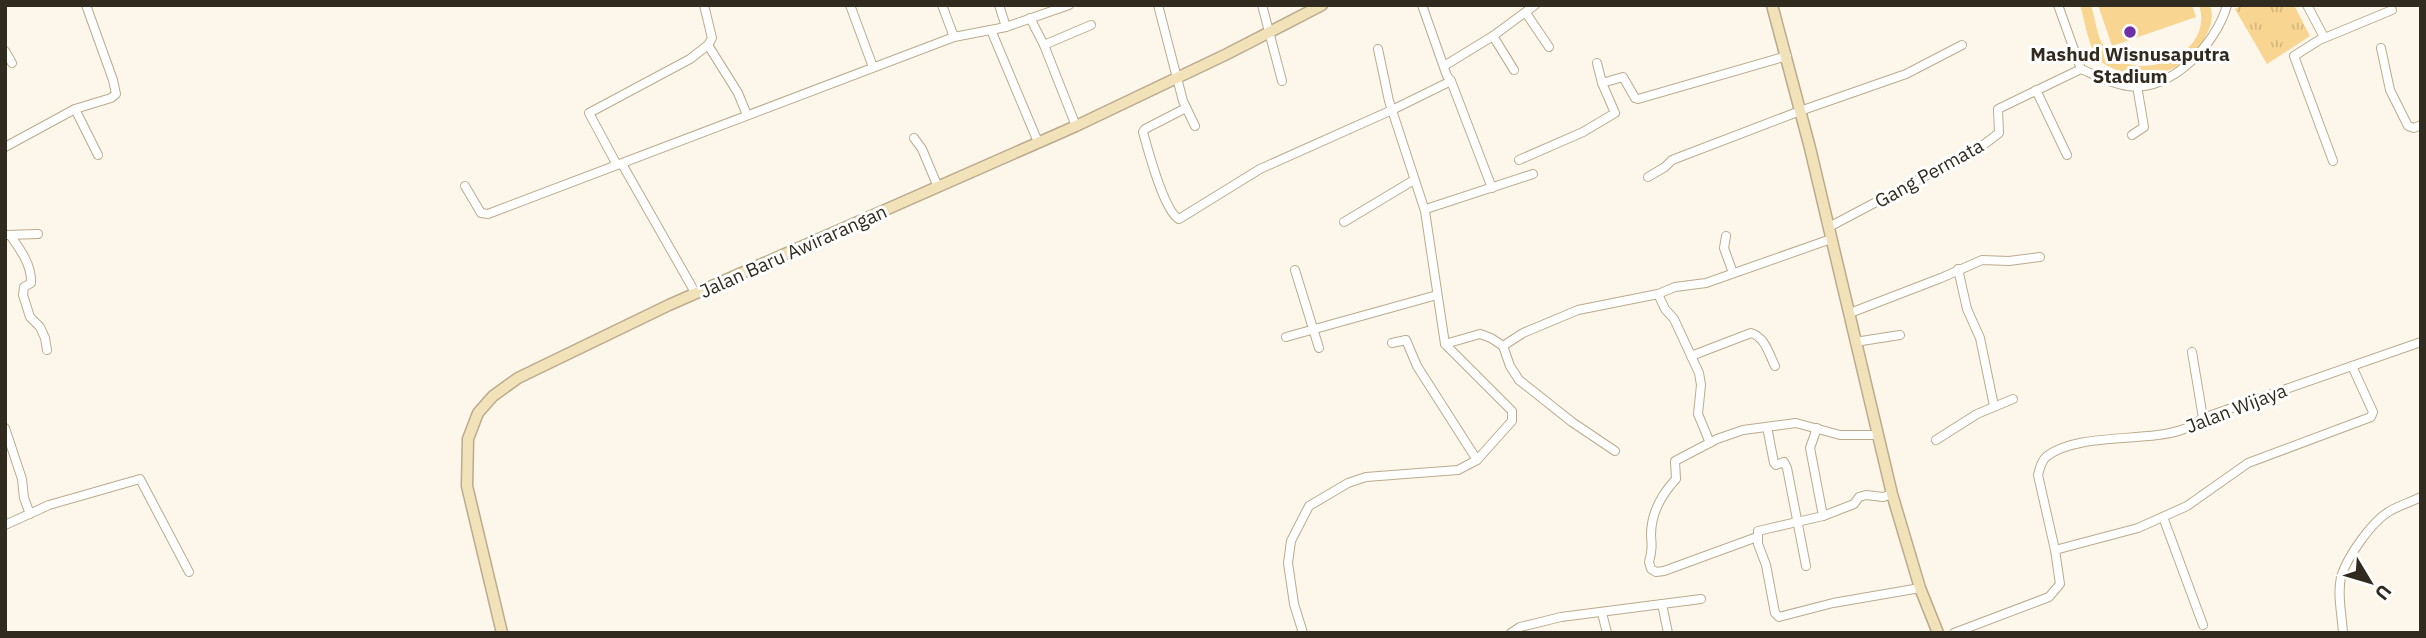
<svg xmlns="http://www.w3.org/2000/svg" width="2426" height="638" font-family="'IBM Plex Sans',sans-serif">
<defs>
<pattern id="park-tufts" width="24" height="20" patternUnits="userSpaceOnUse" patternTransform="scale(1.75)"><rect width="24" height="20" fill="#f8d591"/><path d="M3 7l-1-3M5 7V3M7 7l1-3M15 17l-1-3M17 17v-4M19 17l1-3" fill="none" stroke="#d5b77d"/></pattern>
</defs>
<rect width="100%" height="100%" fill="#fdf6ea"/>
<polygon fill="url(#park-tufts)" points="2243,5 2294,5 2310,36 2267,64 2235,9"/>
<g fill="#f8d591">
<path d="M 2080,5 L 2091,5 C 2095,18 2097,36 2104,47 C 2131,88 2216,57 2199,5 L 2210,5 C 2214,16 2211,26 2206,36 C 2190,70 2148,84 2114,69 C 2108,66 2100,62 2096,56 C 2089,46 2084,18 2080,5 Z"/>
<polygon points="2098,5 2192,5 2196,17 2112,46"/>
</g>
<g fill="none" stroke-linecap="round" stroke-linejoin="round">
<defs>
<g id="street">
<polyline points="704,5 712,38 708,45 738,93 747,115"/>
<polyline points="850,5 873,67"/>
<polyline points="942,5 954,37"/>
<polyline points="999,5 1006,27"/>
<polyline points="1158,5 1183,101 1195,126"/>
<polyline points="1262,5 1282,81"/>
<polyline points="1422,5 1447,76 1451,81 1492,188"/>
<path d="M 2058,5 L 2081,69 C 2095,75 2112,84 2128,86 C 2171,93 2217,43 2227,5"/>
<polyline points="2307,5 2324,37 2294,56 2333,161"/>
<polyline points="1526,13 1549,47"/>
<polyline points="1030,18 1044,45 1076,126"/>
<polyline points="991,30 1038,142"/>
<polyline points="1493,36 1514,70"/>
<polyline points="2322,39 2392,10"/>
<polyline points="1044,45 1091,25"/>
<polyline points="2381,48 2390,90 2408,126 2414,128 2421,125"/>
<polyline points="1378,49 1389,101 1425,211 1445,344 1512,411 1512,421 1477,460 1417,366 1406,340 1392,343"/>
<polyline points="5,51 12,63"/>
<polyline points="1597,63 1602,83 1623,77 1635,98 1638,99 1787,56"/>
<polyline points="1444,66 1493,36 1535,5"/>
<polyline points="2036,90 2067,155"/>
<path d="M 1186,108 L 1145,129 L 1143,132 C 1148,150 1164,211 1179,219 L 1260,169 L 1392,110 L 1451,81"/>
<polyline points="75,109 98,155"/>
<polyline points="2132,135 2144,127 2137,86"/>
<polyline points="914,138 922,149 938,187"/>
<polyline points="5,147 75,109 111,98 116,94 113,80 86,5"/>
<polyline points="1519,160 1583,132 1615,113 1602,83"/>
<polyline points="622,164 696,294"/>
<polyline points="617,165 589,113 690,59 708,45"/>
<polyline points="1648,177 1665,167 1672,160 1800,111 1906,74 1962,45"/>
<polyline points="465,186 481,213 488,214 954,37 1006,27 1069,5"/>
<polyline points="1429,208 1533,174"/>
<polyline points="1344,222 1414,180"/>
<polyline points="1829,227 1982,146 1999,133 1998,109 2081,69"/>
<polyline points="7,235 38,234"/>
<path d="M 10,235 C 20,249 32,265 31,283 L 24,287 L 23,295 L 30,317 L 40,327 L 45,338 L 47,350"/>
<polyline points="1726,236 1724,248 1733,273"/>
<polyline points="1958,269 1967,309 1980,338 1994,406"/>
<polyline points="1295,270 1319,348"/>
<polyline points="1658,294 1665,309 1674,319 1699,373 1701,385 1698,414 1710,443"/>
<polyline points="1850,313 1941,278 1982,260 2009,261 2040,257"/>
<polyline points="1286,337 1437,295"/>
<polyline points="1855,342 1900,335"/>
<polyline points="1445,344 1480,334 1491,338 1503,346 1510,366 1519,380 1572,422 1615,451"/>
<polyline points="1503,346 1523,333 1578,310 1658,294 1675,287 1706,283 1831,239"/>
<polyline points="2192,352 2203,418"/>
<path d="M 1691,356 L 1751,333 C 1765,337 1769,354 1775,366"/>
<polyline points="1767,427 1774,463 1776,465 1784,462 1787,468 1806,566"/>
<polyline points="5,428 22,479 24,498 30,514"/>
<polyline points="1817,428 1810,448 1823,516"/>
<polyline points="1936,440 1977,414 2013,399"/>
<polyline points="1892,494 1883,497 1866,495 1859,497 1854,504 1823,516 1758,531 1758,544 1766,565 1775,613 1779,617 1833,603 1920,588"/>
<polyline points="2163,517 2203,625"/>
<polyline points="5,525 49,505 140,479 189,572"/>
<path d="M 1757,537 L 1664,571 L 1656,572 L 1651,569 L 1649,562 C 1652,551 1652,546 1651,535 C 1651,513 1662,494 1676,479 L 1675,461 L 1717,439 L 1743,430 L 1796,423 L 1840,435 L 1877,435"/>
<polyline points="2055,550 2138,528 2187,506 2248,463 2371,417 2373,412 2352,366"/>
<polyline points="1662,604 1668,633"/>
<polyline points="1602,613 1607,633"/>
<polyline points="1303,633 1294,604 1288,563 1291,541 1309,506 1348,483 1366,477 1458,470 1477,460"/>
<polyline points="1511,633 1520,627 1561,617 1701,599"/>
<path d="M 1954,633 L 2049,597 L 2060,584 L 2055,550 L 2038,475 C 2040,468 2041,461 2047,456 C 2079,432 2148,443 2184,429 C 2191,427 2197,422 2203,418 L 2421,342"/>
<path d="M 2343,633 C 2342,615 2337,595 2341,577 C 2347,557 2372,521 2390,511 C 2400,505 2411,502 2421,497"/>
</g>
<g id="secondary">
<polyline points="1772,5 1810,148 1892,494 1920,588 1938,633"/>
<polyline points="502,633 467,486 468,439 478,413 493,396 518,378 669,305 1076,126 1227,54 1322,5"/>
</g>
</defs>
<use href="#street" stroke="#bbab8d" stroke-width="10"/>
<use href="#secondary" stroke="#bbab8d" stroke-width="13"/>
<use href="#street" stroke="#fff" stroke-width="8"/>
<use href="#secondary" stroke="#f2e2b9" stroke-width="10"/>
</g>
<circle fill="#6c2fa5" stroke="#fff" stroke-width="2.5" cx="2130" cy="32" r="7"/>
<g text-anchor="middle" stroke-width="6" stroke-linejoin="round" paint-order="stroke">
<g font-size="19" font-weight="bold" fill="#312b1f" stroke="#fff">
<text x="2130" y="61">Mashud Wisnusaputra<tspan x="2130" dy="22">Stadium</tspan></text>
</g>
<g font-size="19" fill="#312b1f" stroke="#fff">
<text transform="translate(1929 173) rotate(-29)" y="7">Gang Permata</text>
<text transform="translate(793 251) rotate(-24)" y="7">Jalan Baru Awirarangan</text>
<text transform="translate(2236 408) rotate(-21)" y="7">Jalan Wijaya</text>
</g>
</g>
<rect width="2426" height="638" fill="none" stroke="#312b1f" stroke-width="14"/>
<g transform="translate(2370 582) rotate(128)" stroke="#ffffff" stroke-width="5" paint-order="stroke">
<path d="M0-5L12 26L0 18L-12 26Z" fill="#312b1f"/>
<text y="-10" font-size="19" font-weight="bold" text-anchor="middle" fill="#312b1f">U</text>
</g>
</svg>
